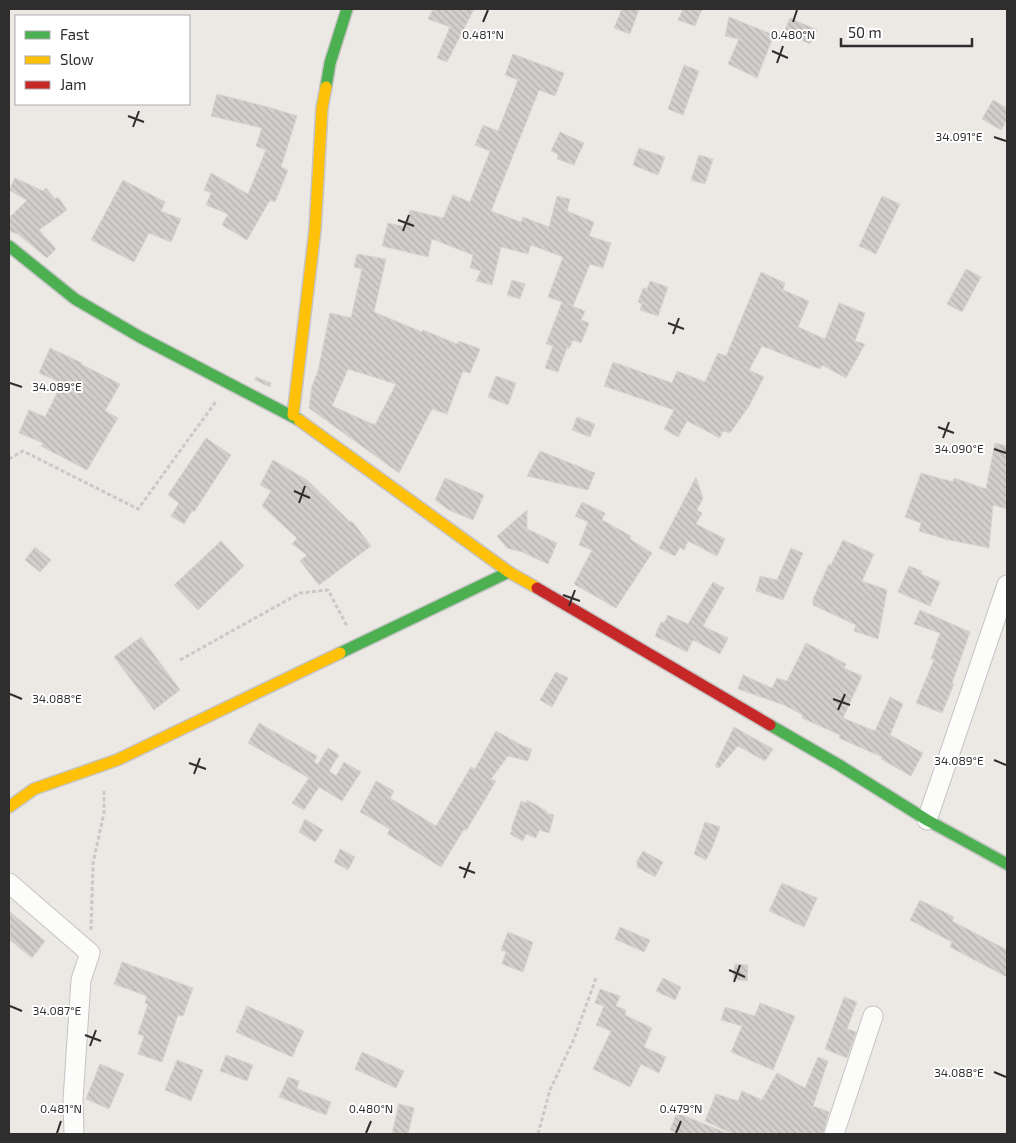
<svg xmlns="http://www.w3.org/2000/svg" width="1016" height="1143" font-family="'Exo 2',sans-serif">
<defs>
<pattern id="building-back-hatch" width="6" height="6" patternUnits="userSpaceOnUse" patternTransform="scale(1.25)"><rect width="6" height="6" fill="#d1cecb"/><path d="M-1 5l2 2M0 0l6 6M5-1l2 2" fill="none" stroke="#b4b1af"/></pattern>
</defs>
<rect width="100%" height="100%" fill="#ece8e4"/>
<g fill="url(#building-back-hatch)" stroke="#d7d4d0" fill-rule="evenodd">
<polygon points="433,9 474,9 447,62 437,58 450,27 428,19"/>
<polygon points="622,9 639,9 630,34 614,28"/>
<polygon points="683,9 702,9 695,26 678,20"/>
<polygon points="729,17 774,35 757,78 728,64 739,39 725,36"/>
<polygon points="790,18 817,30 810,44 784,32"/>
<polygon points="513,54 564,73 555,96 539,90 491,211 521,222 523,217 549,227 557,196 570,199 567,211 594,222 589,236 611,243 603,268 590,264 573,306 567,304 585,311 581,320 589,323 581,343 573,340 569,349 567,348 558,372 545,368 553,346 546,344 562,302 548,297 563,257 531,245 528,254 501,247 492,285 476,281 481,271 470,268 473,255 432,239 428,257 382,246 388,223 406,227 410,210 443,218 453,195 470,202 490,151 475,145 483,125 498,131 518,80 505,75"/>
<polygon points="684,65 699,71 683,115 668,109"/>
<polygon points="217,94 268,107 297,116 281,167 288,170 275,202 270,200 247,240 222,225 228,214 206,205 211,193 204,190 211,173 248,194 266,150 256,146 262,128 211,116"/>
<polygon points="993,100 1007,108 1007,119 1001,130 982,119"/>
<polygon points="560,132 584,143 574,165 557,159 558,154 551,151"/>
<polygon points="639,148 665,157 658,175 633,165"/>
<polygon points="699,155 713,159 705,184 691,180"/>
<polygon points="15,178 43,191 46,188 55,199 58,197 67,210 39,230 56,249 47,258 18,234 9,231 9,218 27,200 9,190"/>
<polygon points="123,180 165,202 161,211 181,219 171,242 149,233 134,262 91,240"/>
<polygon points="882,196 900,204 876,254 859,246"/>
<path d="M 357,254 L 386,259 L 374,312 L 422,332 L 423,330 L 457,344 L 459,341 L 480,349 L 470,373 L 463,371 L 447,414 L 432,409 L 399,473 L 309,408 L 312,386 L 318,371 L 330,313 L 351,318 L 362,269 L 354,267 ZM 348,369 L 396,384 L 375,425 L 332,406 Z"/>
<polygon points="966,269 981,277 962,312 947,304"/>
<polygon points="761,272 785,283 783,290 809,301 798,327 825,339 839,303 865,313 855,341 865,344 846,378 822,365 820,369 762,346 749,370 764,377 749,406 730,433 723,431 720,438 687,421 678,437 664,429 674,410 604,386 613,362 672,383 677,371 705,382 718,353 726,356"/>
<polygon points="512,280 525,284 520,299 507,295"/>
<polygon points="650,281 668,287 658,316 640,310 642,304 638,302 643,288 647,289"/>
<polygon points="50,348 82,363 81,364 120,384 105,411 118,418 87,470 41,446 43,443 19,433 29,410 45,417 62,383 39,373"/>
<polygon points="496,376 516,383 508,405 488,397"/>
<polygon points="256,377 271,383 270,387 255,380"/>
<polygon points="577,417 595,424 590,437 572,430"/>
<polygon points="206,438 231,455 194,512 192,511 184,524 171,516 179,503 168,495"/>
<polygon points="995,443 1007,446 1007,509 993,505 989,548 945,539 919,531 921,523 905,517 921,473 953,482 954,478 986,489"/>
<polygon points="540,451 595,473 588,490 527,476"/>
<polygon points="273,460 307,480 350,522 352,521 371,546 319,585 300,561 307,555 292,544 297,538 262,506 271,491 260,485"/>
<polygon points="696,477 703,498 697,510 702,513 696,524 725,539 717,556 688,541 684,550 680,547 675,556 659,548"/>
<polygon points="445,478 484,495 473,520 449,510 435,500"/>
<polygon points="582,502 605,513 602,520 631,536 630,539 652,553 616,608 574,584 592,550 579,545 588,522 575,516"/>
<polygon points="527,510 527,529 557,543 548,564 522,552 507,548 497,536"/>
<polygon points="843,540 874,554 862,581 887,590 878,639 854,631 856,625 813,605 813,599 829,564 831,565"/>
<polygon points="221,541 244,566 198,610 174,585"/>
<polygon points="35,547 51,560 40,572 25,560"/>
<polygon points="791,548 803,553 783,600 756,591 760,576 777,580"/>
<polygon points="909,566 922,571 921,574 940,582 930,606 898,592"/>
<polygon points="713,582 724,588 703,626 728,638 720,654 693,640 687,652 655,636 661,622 664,623 668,615 688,624"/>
<polygon points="920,610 970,632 952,683 954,684 942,713 916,703 934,660 931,659 940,633 914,624"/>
<polygon points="141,637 180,690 154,710 114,657"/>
<polygon points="806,643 846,664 844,668 862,676 843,718 875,731 890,697 903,704 890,735 923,753 911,776 881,759 882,757 839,738 840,735 802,718 803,715 784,705 738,689 743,675 772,688 777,678 787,681"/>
<polygon points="556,672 568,678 552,707 540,700"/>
<polygon points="259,723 317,756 314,762 318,764 328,748 339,755 329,771 336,776 344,762 361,772 342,801 319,787 304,810 292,803 309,778 248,743"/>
<polygon points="734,727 773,749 765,761 738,746 719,768 715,766"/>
<polygon points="496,731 523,746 532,749 528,761 508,756 491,779 496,781 466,831 464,829 441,867 387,834 390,829 360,812 376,781 394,791 390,798 436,826 471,767 475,769"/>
<polygon points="527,800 540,807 540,808 547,811 546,813 554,815 549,833 539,830 536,838 526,834 523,841 510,834 513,829 511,829 521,801 526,803"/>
<polygon points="305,819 323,830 315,842 299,832"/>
<polygon points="705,822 720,827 712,848 706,860 694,854"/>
<polygon points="340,849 355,857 348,870 334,862"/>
<polygon points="643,851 663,862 655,877 637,867 637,861"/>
<polygon points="782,883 817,898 804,927 769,911"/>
<polygon points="920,900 954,917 952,921 1007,950 1007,977 950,947 952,942 910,920"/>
<polygon points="9,911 45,941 32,958 9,939"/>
<polygon points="620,927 650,940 644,952 615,939"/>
<polygon points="508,932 533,942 523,972 502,964 506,952 501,950"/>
<polygon points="122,962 193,988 183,1016 178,1015 162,1062 138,1054 144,1036 138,1034 148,1004 145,1003 147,996 114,984"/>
<polygon points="735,964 748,965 747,981 733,979"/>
<polygon points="663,978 681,987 675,1000 656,991"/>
<polygon points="600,989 620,996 616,1006 626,1010 625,1015 652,1028 644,1047 666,1057 659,1073 641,1064 630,1087 593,1069 611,1031 596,1025 604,1006 595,1003"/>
<polygon points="844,997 857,1002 847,1029 856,1032 847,1058 825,1049"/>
<polygon points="760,1003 795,1016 773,1070 731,1052 742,1026 721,1020 725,1007 755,1016"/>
<polygon points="247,1006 304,1031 292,1057 236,1032"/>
<polygon points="362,1052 404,1071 396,1088 355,1069"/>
<polygon points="226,1055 253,1065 247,1081 220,1071"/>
<polygon points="818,1057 828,1061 813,1106 829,1112 823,1134 733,1134 705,1121 716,1094 738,1101 742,1091 762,1100 777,1073 805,1088"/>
<polygon points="177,1060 203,1070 191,1101 165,1090"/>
<polygon points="100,1064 124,1074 109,1109 86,1099"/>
<polygon points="288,1077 299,1081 297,1089 331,1102 326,1115 279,1097"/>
<polygon points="399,1104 414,1108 408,1134 392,1134"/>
<polygon points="677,1113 729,1134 679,1134 670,1130"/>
</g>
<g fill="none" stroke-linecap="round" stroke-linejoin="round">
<defs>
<g id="street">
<polyline points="927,820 1007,585"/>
<polyline points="9,883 90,953 81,980 73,1100 74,1134"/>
<polyline points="834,1134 873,1016"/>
</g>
<g id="fast">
<polyline points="326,87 330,63 347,9"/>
<polyline points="9,246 75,299 140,337 299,420"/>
<polyline points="340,653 509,572"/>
<polyline points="770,725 839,765 927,820 1007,864"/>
</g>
<g id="slow">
<polyline points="293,415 315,230 322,108 326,87"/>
<polyline points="299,420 509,572 537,588"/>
<polyline points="9,807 34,789 117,760 340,653"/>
</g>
<polyline id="jam" points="537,588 770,725"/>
</defs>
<use href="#street" stroke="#c5c4c5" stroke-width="21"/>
<use href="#fast" stroke="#c5c4c5" stroke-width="14"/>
<use href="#slow" stroke="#c5c4c5" stroke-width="14"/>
<use href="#jam" stroke="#c5c4c5" stroke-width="14"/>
<g stroke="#c9c9c8" stroke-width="3" stroke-dasharray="4 2.5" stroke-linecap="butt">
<polyline points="9,459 23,451 138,509 217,400"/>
<polyline points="180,660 300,593 328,590 347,626"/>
<polyline points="91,930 93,863 104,813 104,788"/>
<polyline points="538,1134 550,1090 574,1039 596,978"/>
</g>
<use href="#street" stroke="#fcfcfb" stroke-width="19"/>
<use href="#fast" stroke="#4caf50" stroke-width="11"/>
<use href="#slow" stroke="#ffc107" stroke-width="11"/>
<use href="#jam" stroke="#c62828" stroke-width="11"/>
</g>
<path fill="none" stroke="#2e2e2e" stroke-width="2" d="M 483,22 L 488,10M 793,22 L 797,10M 772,51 L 788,58M 777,63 L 783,46M 128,116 L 144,122M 133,127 L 139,111M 994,137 L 1006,141M 398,220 L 414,226M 403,231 L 409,215M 668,323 L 684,329M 673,334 L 679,318M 10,383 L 22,387M 938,427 L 954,433M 943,438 L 949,422M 994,449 L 1006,453M 294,491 L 310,498M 299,503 L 305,486M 563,595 L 580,601M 569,606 L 575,590M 10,694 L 22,699M 833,699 L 850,705M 838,710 L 845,694M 994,760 L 1006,765M 189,763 L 206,769M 194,774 L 200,758M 459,867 L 475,873M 464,878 L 470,862M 729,970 L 745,977M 734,982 L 740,965M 10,1006 L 22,1011M 85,1035 L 101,1041M 90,1046 L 96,1030M 994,1072 L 1006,1077M 57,1133 L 61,1121M 366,1133 L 371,1121M 676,1133 L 681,1121"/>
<g font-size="12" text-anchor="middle" fill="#2e2e2e" stroke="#fff" stroke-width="4" stroke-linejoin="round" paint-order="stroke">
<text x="483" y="39">0.481°N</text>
<text x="793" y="39">0.480°N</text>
<text x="959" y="141">34.091°E</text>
<text x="57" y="391">34.089°E</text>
<text x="959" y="453">34.090°E</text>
<text x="57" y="703">34.088°E</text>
<text x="959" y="765">34.089°E</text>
<text x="57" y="1015">34.087°E</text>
<text x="959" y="1077">34.088°E</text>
<text x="61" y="1113">0.481°N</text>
<text x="371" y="1113">0.480°N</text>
<text x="681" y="1113">0.479°N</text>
</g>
<rect width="1016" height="1143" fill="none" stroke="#2e2e2e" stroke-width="20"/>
<rect x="15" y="15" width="175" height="90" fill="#ffffff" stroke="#ababab"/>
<rect x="25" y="31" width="25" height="8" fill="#4caf50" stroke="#ababab"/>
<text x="60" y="40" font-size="15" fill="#2e2e2e">Fast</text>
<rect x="25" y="56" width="25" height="8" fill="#ffc107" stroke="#ababab"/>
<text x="60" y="65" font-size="15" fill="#2e2e2e">Slow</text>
<rect x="25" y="81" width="25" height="8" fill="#c62828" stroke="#ababab"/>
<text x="60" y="90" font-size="15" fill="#2e2e2e">Jam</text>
<path d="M841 38v8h131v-8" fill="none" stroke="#2e2e2e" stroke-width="2.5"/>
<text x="848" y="38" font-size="15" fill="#2e2e2e" stroke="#ffffff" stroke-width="4" paint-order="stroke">50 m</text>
</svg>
